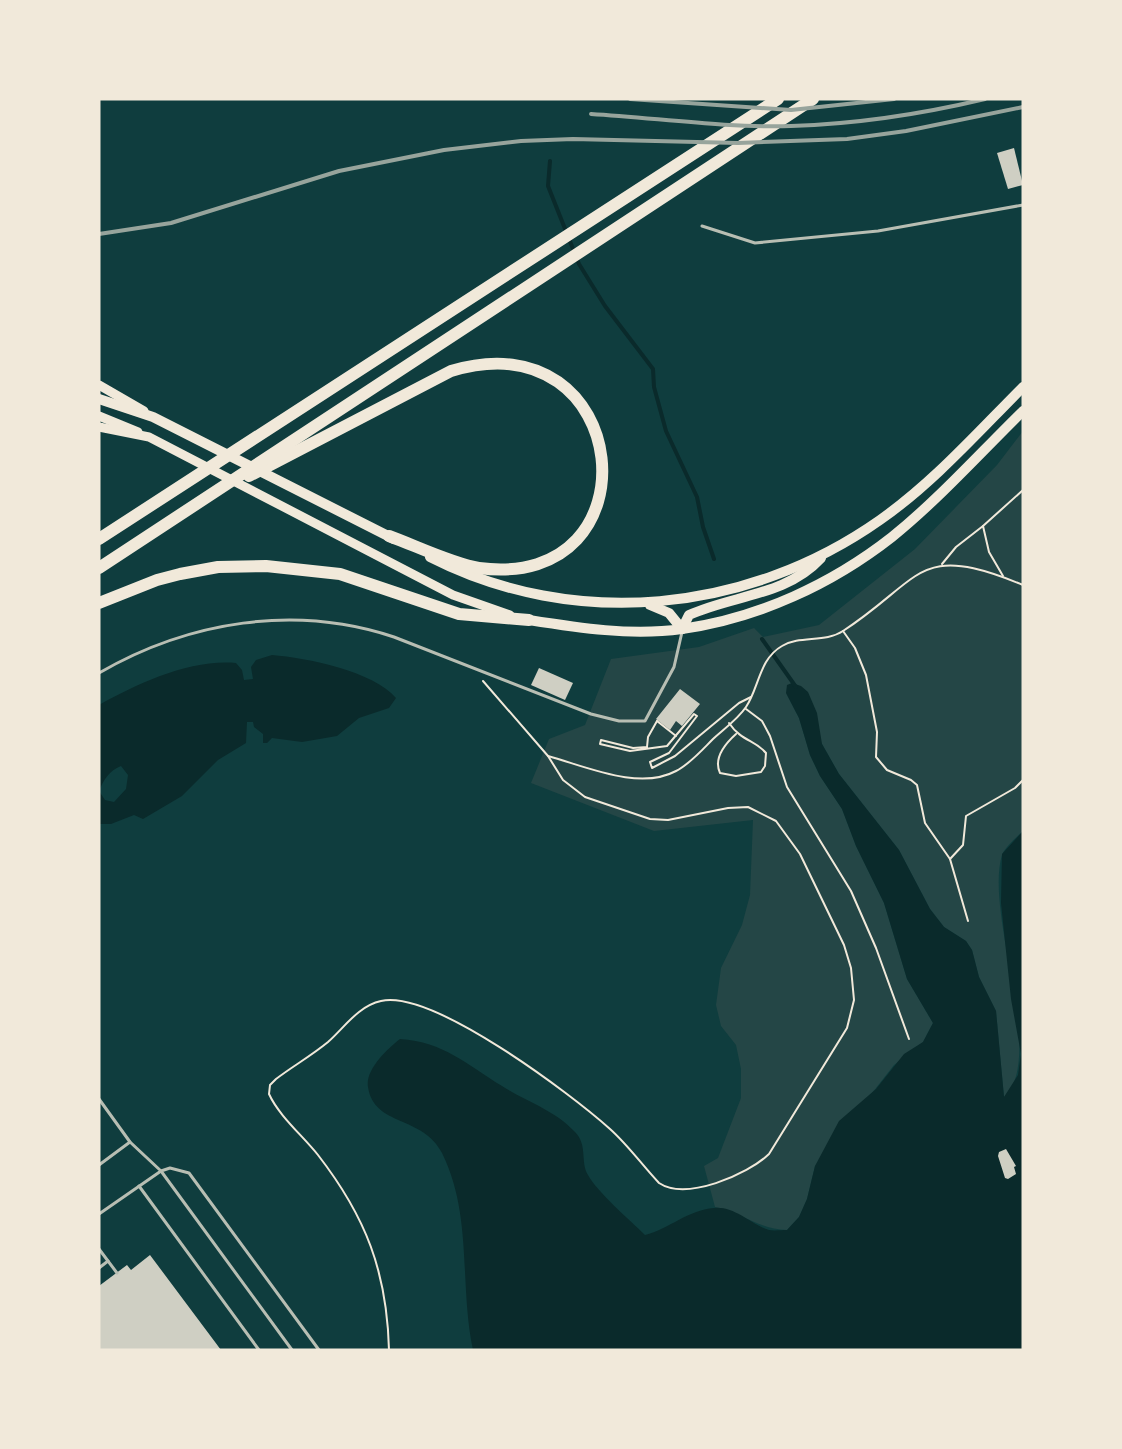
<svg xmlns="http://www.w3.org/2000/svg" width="1122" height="1449" font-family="Cabin,sans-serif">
<rect width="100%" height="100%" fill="#0f3d3e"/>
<path fill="#244646" d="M 1023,431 L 1023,831 C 1017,837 1005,847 1002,855 C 984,914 1047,1058 1004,1097 L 996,1011 L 979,977 L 972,950 L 966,941 L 944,927 L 930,909 L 899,850 L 839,774 L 822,744 L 786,693 L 799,718 L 810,755 L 820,776 L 842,809 L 856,846 L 884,903 L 907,979 L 933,1023 L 923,1042 L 894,1065 L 815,1166 L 807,1199 L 799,1217 L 787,1230 C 760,1230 741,1212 715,1207 L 704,1166 L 718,1158 L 741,1098 L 741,1069 L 736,1045 L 721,1026 L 716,1005 L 721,968 L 742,925 L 750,895 L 753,820 L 654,831 L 531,783 L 549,739 L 585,725 L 611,659 L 699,647 L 754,628 L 763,637 L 819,625 L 915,549 L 997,465 Z"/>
<g fill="#0a2a2b" fill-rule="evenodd">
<path d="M 272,655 C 307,658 373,671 396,698 L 389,708 L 359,718 L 337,736 L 302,742 L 272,738 L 267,743 L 263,743 L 263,734 L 254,727 L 253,722 L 247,722 L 246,743 L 218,760 L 182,796 L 143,819 L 134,815 L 111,824 L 99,824 L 99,705 C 139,683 190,659 236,663 L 242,670 L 244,680 L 253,679 L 251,667 L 256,660 ZM 121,766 L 128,775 L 126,789 L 114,802 L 105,800 L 99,791 C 104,779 109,771 121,766 Z"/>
<path d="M 792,683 L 801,686 L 808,692 L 817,713 L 822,744 L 839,774 L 899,850 L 930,909 L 944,927 L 966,941 L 972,950 L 979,977 L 996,1011 L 1004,1097 L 1018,1075 L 1021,1054 L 1011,999 L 1001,903 L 1002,854 L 1023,831 L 1023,1350 L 473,1350 C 459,1284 473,1216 442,1153 C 423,1115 374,1127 368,1087 C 365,1070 387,1049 400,1039 C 444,1042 466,1064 502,1086 C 527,1102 555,1110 575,1132 C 588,1145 580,1162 588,1175 C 598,1193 630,1220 645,1235 C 669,1229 688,1210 714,1208 C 735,1206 750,1224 769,1230 C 774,1231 782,1230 787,1230 L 799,1217 L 807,1199 L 815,1166 L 839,1121 L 876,1089 L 904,1054 L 923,1042 L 933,1023 L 907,979 L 884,903 L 856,846 L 842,809 L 820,776 L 810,755 L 799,718 L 786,693 L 787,685 Z"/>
</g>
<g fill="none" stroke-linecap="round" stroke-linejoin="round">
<g stroke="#0a2a2b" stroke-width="4">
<polyline points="550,161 548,186 579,264 605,306 653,369 654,387 666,431 697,497 703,527 714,559"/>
<polyline points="762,639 796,687"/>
</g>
</g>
<g fill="#cfcfc3">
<polygon points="1014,148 1023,185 1008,189 997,153"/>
<polygon points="539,668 573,683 565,700 531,685"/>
<polygon points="680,689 700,704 682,726 676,721 670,730 656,719"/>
<polygon points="1006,1149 1016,1166 1014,1167 1016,1174 1008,1179 1005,1178 998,1156 999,1152"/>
<polygon points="150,1255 221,1350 99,1350 99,1286 127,1265 131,1270"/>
</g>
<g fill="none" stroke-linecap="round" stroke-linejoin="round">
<g stroke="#f1e9da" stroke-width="2">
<polyline points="983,526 1023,490"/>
<polyline points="942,564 956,547 983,526 989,552 1003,576"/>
<polyline points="843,631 855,648 866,675 877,732 876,757 887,770 911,780 917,785 925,823 950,859 968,921"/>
<polyline points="746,709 762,721 770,736 787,787 851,891 876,948 909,1039"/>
<polyline points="657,721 648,737 647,747 633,748 601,740 600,744 630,751 667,746 694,714 697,716 669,753 650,762 652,768 675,756 739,703 751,697"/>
<polyline points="657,721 676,736"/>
<path d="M 729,723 C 741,741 755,740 766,753 L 765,766 L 761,772 L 736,776 L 720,773 C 713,758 726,743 736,734"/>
<path d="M 548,756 C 585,766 639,791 676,771 C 690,764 702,750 713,739 C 724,729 738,719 746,707 C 759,688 759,659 782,646 C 800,635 825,643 843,631 C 924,578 916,541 1023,585"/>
<polyline points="950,859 963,845 966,816 1015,788 1023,780"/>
<path d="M 389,1350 C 387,1272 366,1217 318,1155 C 303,1136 279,1116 269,1094 L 270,1085 L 276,1079 C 293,1066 311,1056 328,1042 C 344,1028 358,1006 381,1001 C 432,989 571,1094 610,1129 C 628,1145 642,1165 659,1183 C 686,1201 747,1175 769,1154 L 847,1028 L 854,1000 L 851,968 L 844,945 L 800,854 L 776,821 L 748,807 L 728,808 L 668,820 L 650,819 L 585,797 L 563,780 L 548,756 L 483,681"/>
</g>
<g stroke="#b8beb3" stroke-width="3">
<polyline points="702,226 755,243 878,231 1023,205"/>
<path d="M 99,673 C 189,621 295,604 394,637 L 591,714 L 619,721 L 645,721 L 674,667 L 682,632"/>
<polyline points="99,1099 130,1142 161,1171 99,1214"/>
<polyline points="99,1165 130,1142"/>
<polyline points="139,1186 259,1350"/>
<polyline points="99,1249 117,1273"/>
<polyline points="99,1268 108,1261"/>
<polyline points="292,1350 161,1171 170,1168 189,1173 319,1350"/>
</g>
<g stroke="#f1e9da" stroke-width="9">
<polyline points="99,385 144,411"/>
<polyline points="99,416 138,432"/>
<polyline points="99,427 149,437 453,595 510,615"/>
</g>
<g stroke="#f1e9da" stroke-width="10">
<polyline points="99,399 153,417 394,539"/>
<path d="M 430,557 C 575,631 748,613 880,520 C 933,483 978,432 1023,387"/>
<polyline points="650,605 669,613 682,629"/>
<path d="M 529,620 C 579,628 631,636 682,629 C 759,618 832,584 892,537 C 939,499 980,453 1023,411"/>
<path d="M 682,629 L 689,615 C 733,595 786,596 821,558"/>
</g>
<g stroke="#f1e9da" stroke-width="12">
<path d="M 249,476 L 451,371 C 634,316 660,592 479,568 C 453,564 414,545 389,536"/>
<polyline points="99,539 778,99"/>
<polyline points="99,568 813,99"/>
<polyline points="99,603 157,580 180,574 218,567 266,566 340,574 459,614 529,620"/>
</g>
<g stroke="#97a49c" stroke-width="4">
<polyline points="630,99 791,110 894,99"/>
<path d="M 591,114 C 658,118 724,128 791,126 C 856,124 922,114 985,99"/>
<polyline points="99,234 171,223 339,171 444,150 521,141 573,139 738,143 847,139 906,131 1023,107"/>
</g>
</g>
<rect width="1122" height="1449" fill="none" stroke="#f1e9da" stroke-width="201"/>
</svg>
